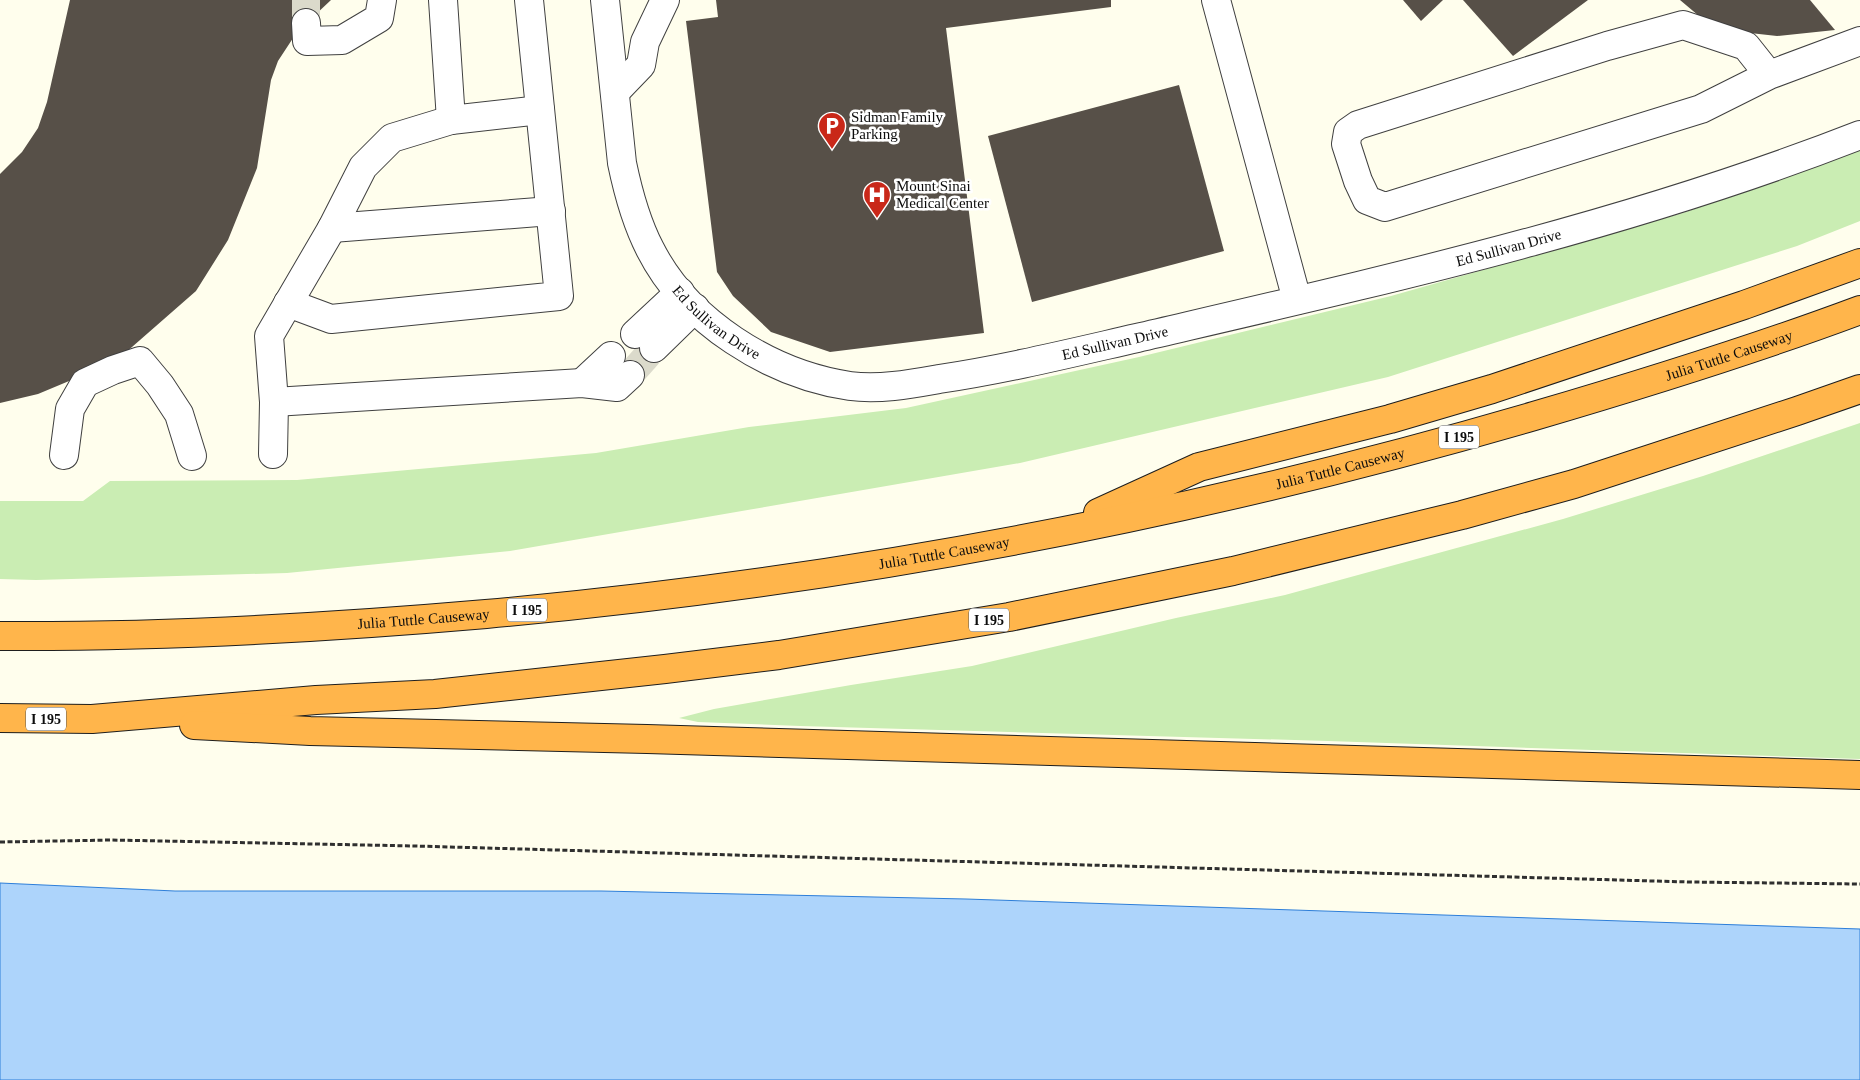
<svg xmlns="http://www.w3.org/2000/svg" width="1860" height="1080" font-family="'Times New Roman',serif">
<rect width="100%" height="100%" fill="#fffeed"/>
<g fill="#caedb3">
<polygon points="1860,150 1860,221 1797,246 1388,377 1020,463 510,551 287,573 36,580 0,579 0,501 83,501 110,481 297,480 596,453 749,427 906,408 1139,357 1391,296 1683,213"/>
<polygon points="1860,423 1860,759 1328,741 800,726 698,722 679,718 714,709 851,685 972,666 1176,618 1285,595 1563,519 1703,476"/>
</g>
<polygon fill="#add4fb" stroke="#2d7ed9" points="0,883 175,891 601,891 966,899 1860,929 1860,1080 0,1080"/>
<g fill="#575048">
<polygon points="70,0 331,0 297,32 278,61 271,80 257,168 228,240 196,291 124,354 81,376 38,394 0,403 0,174 22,152 38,128 47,102"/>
<polygon points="716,0 1111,0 1111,7 946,28 984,333 830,352 771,332 733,296 717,272 686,21 718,17"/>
<polygon points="1403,0 1443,0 1421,21"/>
<polygon points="1463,0 1588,0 1513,56"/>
<polygon points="1680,0 1810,0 1835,30 1777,36 1732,31 1699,16"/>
<polygon points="1179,85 1224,251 1032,302 988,136"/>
</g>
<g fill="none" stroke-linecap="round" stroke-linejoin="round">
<g stroke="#dbdacb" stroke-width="28" stroke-dasharray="28 14" stroke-linecap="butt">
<polyline points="306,0 306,23"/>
<polyline points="630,375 654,348"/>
</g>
<defs>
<g id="minor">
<polyline points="443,0 451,120 540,110"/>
<path id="s1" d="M 605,0 L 622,163 C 628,192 636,222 650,249 C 687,322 770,374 850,386 C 879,390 911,384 939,379 C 1006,369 1071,353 1137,338 C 1381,281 1625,227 1860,135"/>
<polyline points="1216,0 1297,300"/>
<polyline points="306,23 307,41 342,40 379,18 382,0"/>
<polyline points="1769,75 1746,46 1683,25 1607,46 1358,125 1348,132 1346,144 1358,181 1367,200 1385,207 1701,109 1769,75 1860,41"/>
<polyline points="615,92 641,65 645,42 665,0"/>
<polyline points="451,120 392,138 363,167 332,228 269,336 274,402 582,383 617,387 630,375"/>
<polyline points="332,228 551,211"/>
<polyline points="288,303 331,319 559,296 529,0"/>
<polyline points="635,334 680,292"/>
<polyline points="654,348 695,308"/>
<polyline points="582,383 611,356"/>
<polyline points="273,454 274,402"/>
<polyline points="64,455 70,409 85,383 113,370 140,361 160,385 179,414 192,456"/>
</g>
<g id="highway">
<polyline points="1098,513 1199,467 1390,419 1492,389 1744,305 1860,263"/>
<path id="s2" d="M 0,636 C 162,637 324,628 486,614 C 840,582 1192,516 1534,416 C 1643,384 1753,350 1860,310"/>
<polyline points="0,718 92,719 316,700 435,694 665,669 779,655 1009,617 1233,571 1462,515 1574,484 1797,411 1860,389"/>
<polyline points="194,725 310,731 647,739 1860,775"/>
</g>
</defs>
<use href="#minor" stroke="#404040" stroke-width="30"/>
<use href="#highway" stroke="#1e1e1e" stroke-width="30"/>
<polyline stroke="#2f2f2f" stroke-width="3" stroke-dasharray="5 2.5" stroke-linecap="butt" points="0,842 111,840 415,846 1689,882 1860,884"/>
<use href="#minor" stroke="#fff" stroke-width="28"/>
<use href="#highway" stroke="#ffb54b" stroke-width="28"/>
</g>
<defs>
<symbol id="parking-pin" viewBox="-11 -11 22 30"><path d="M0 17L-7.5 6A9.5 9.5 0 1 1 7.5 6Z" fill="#c92819" stroke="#fff"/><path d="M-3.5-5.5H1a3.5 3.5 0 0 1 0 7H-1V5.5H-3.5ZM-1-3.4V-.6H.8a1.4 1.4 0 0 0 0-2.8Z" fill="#fff"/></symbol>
<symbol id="hospital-pin" viewBox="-11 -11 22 30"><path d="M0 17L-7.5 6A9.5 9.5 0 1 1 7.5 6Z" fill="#c92819" stroke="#fff"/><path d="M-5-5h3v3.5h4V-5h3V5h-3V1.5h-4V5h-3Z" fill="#fff"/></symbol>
</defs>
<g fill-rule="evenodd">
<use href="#parking-pin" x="816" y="110" width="32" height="43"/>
<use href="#hospital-pin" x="861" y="179" width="32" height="43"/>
</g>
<g text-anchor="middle" stroke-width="5" stroke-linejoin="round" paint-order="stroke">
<g fill="#fff" stroke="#565656" stroke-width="1">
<rect x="1439" y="425.5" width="40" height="23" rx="4"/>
<rect x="507" y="598.5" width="40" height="23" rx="4"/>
<rect x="969" y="608.5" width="40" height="23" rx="4"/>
<rect x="26" y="707.5" width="40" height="23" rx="4"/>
</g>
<g font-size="14" font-weight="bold" fill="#0d0d0d">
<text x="1459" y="442">I 195</text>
<text x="527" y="615">I 195</text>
<text x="989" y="625">I 195</text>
<text x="46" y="724">I 195</text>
</g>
<g font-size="15" fill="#0d0d0d" stroke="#fff" text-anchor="start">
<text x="851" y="122">Sidman Family<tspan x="851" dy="17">Parking</tspan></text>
<text x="896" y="191">Mount Sinai<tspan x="896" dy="17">Medical Center</tspan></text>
</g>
<g font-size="15" fill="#0d0d0d" stroke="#fff">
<text dy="5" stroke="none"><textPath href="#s1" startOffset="1180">Ed Sullivan Drive</textPath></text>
<text dy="5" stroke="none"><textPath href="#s1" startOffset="355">Ed Sullivan Drive</textPath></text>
<text dy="5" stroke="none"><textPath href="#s1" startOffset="775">Ed Sullivan Drive</textPath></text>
<text dy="5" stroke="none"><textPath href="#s2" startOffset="1759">Julia Tuttle Causeway</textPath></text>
<text dy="5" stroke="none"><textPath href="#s2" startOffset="1354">Julia Tuttle Causeway</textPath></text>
<text dy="5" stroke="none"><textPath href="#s2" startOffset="949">Julia Tuttle Causeway</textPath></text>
<text dy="5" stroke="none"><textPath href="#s2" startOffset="424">Julia Tuttle Causeway</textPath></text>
</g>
</g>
</svg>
